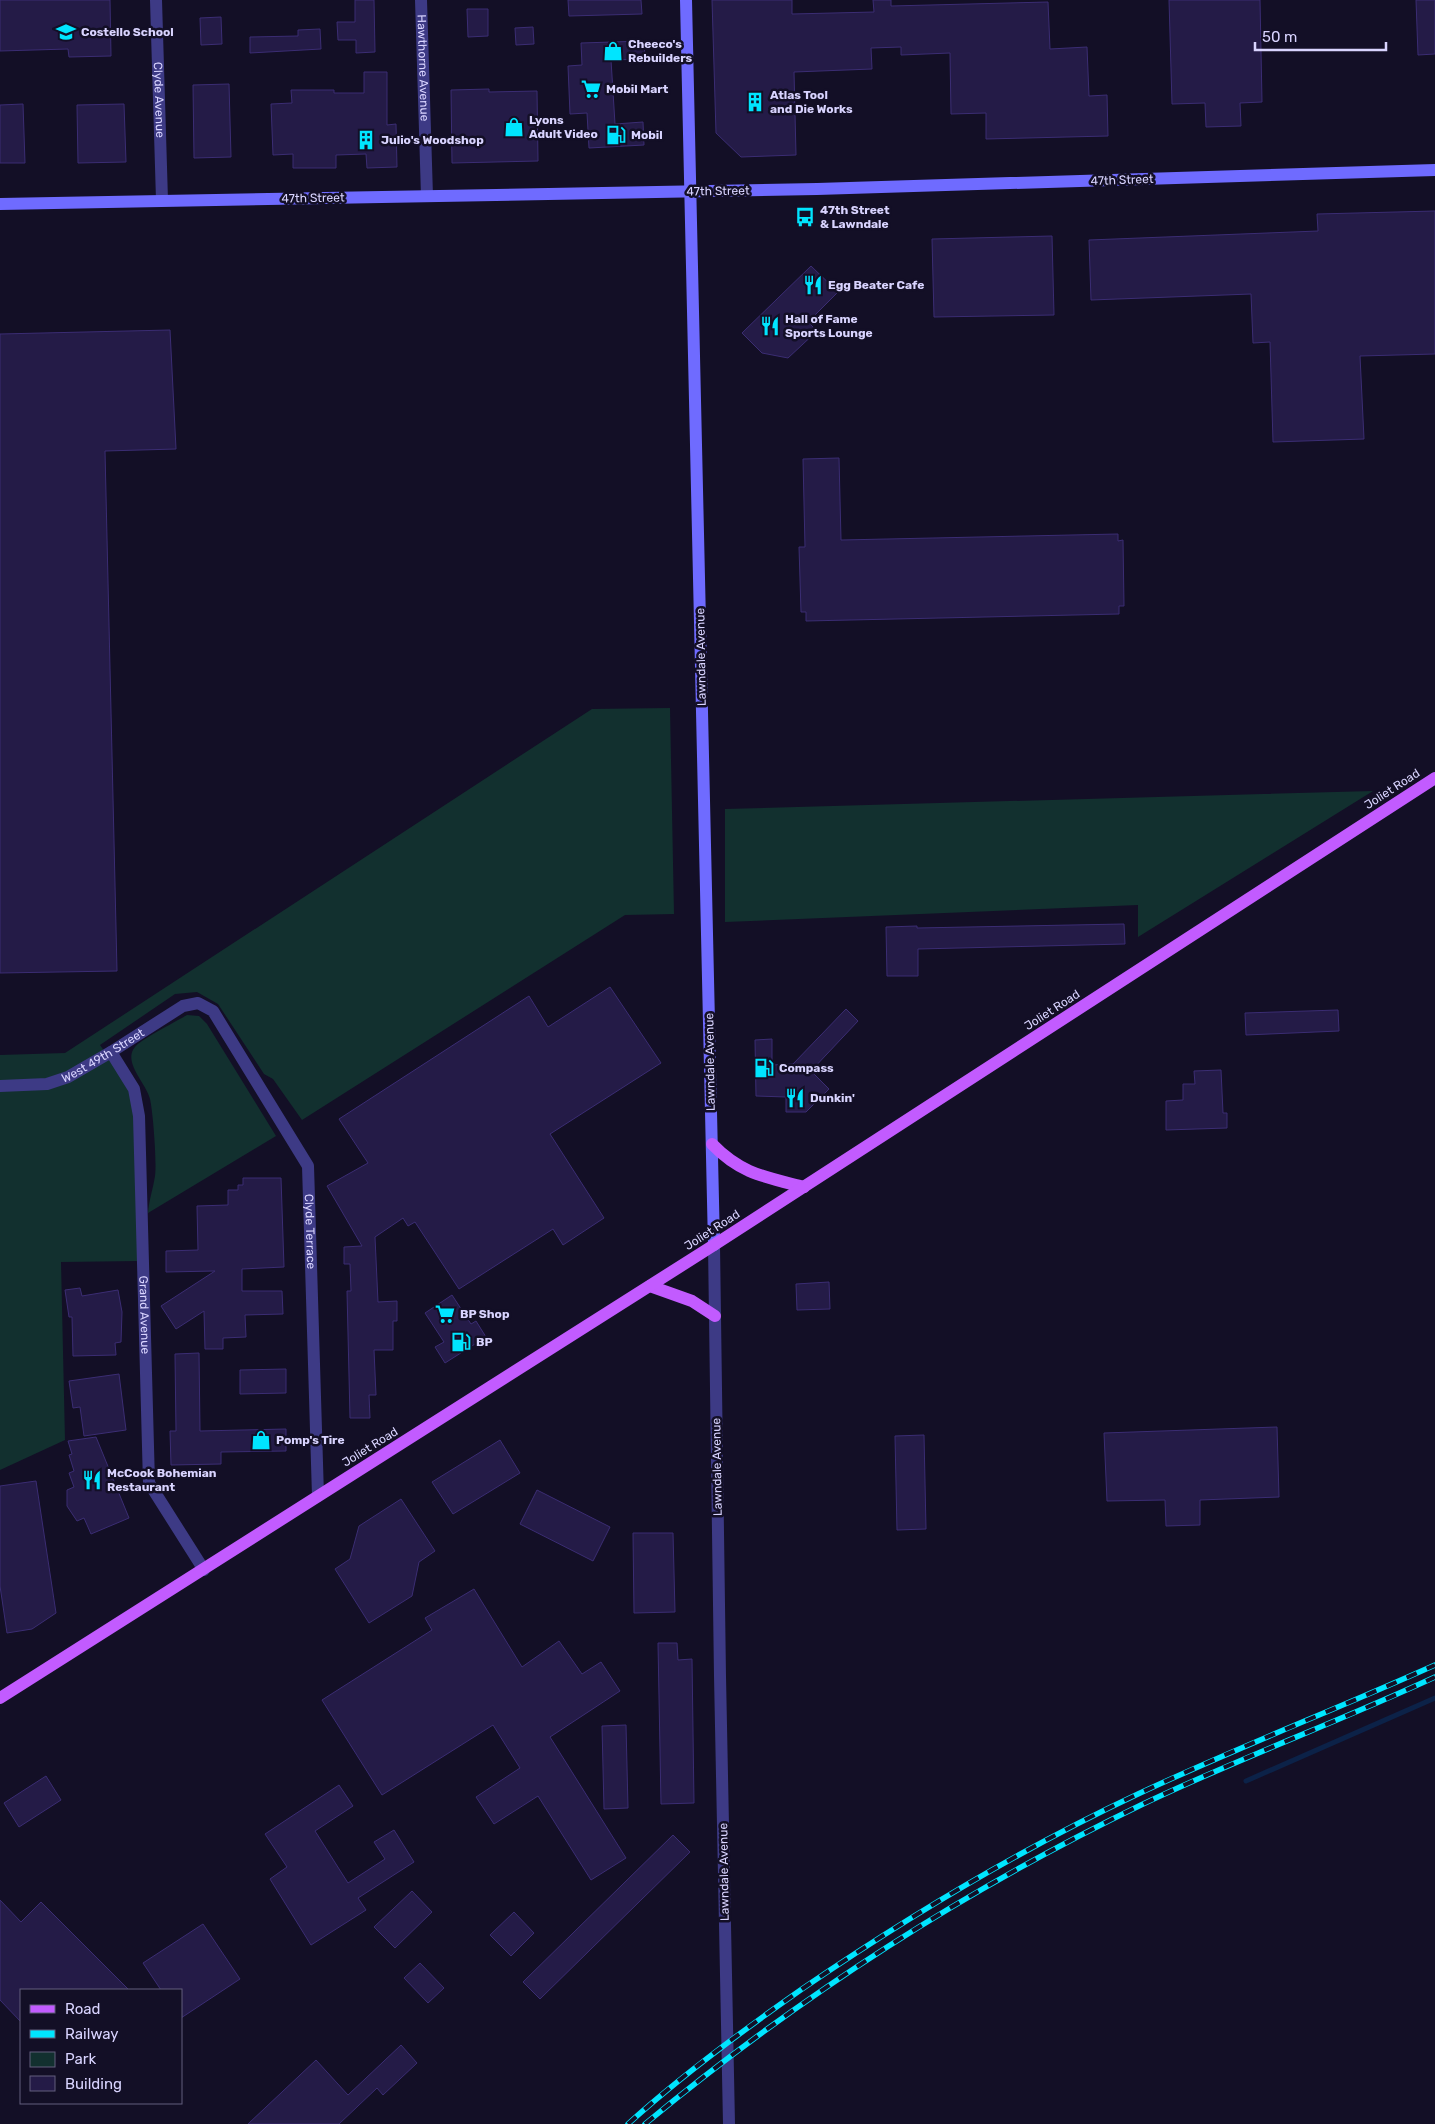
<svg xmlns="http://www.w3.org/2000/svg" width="1435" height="2124" font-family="Rubik,sans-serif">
<rect width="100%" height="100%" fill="#130f26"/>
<g fill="#12302f">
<polygon points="670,708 674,914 625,915 302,1120 273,1079 264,1074 218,1004 197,992 175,994 100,1045 130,1088 134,1118 138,1261 61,1262 65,1440 0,1470 0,1055 65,1053 592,709"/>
<polygon points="1373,791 1138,937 1138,905 725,922 725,809"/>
<path d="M 187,1015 L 199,1016 L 207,1024 L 276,1136 L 148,1213 C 149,1200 153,1189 155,1176 C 157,1163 153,1112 150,1099 C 147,1084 122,1062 135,1047 C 140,1040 177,1021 187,1015 Z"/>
</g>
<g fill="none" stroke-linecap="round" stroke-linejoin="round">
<polyline stroke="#0c2248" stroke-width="5" points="1246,1781 1435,1698"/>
</g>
<g fill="#241b47" stroke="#3b2d73">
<polygon points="0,0 110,0 111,56 69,57 68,49 0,51"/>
<polygon points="355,0 374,0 375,52 356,53 356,40 338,40 337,22 355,22"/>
<polygon points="568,0 641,0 642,14 569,16"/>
<polygon points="712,0 792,0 792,14 874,12 873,0 891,0 891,6 1048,2 1050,49 1087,47 1089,96 1107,95 1108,136 986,139 986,113 951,114 950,53 901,55 901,47 871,48 872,69 794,72 796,155 741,157 716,133"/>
<polygon points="1169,0 1260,0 1262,102 1240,103 1241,126 1206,127 1205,103 1172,104"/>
<polygon points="1416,0 1435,0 1435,54 1418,55"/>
<polygon points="467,9 488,9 488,36 468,37"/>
<polygon points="221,17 222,44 201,45 200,18"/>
<polygon points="533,27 534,44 516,45 515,28"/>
<polygon points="320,29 321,49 250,53 250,37 298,36 298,30"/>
<polygon points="644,41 645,59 611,60 615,124 643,122 644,145 589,148 587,113 570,114 568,66 582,65 581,43"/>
<polygon points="364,72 387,72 387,125 396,124 397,167 367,168 366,154 336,155 336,168 293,168 293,154 273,155 271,104 292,103 291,90 334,90 334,93 364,93"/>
<polygon points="229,84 231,157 194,158 193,85"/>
<polygon points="489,89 489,92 537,91 538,161 452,163 451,90"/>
<polygon points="23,104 25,163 0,163 0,105"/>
<polygon points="124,104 126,162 78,163 77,105"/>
<polygon points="1435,211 1435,354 1360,356 1364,439 1273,442 1270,342 1253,343 1251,294 1091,300 1089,240 1318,231 1317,214"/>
<polygon points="1052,236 1054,315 934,317 932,239"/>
<polygon points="811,266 838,292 808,322 817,331 788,358 762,353 742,333"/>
<polygon points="170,330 176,449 105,451 117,971 0,973 0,334"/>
<polygon points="839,458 841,540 1118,534 1118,541 1123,540 1124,606 1119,606 1119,614 806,621 806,612 801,612 799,547 805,547 803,459"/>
<polygon points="1124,924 1125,944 918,949 918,976 887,976 886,927 917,926 917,928"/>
<polygon points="610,987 661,1063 550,1134 604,1218 563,1245 553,1229 459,1289 415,1222 408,1226 403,1218 375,1237 378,1302 397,1301 397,1321 393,1321 393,1350 374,1350 376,1395 369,1395 370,1418 350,1418 347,1291 351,1291 350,1264 344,1264 344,1247 362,1246 327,1186 368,1163 339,1119 529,996 548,1027"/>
<polygon points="846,1009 858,1021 811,1071 829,1089 806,1112 786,1112 786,1097 756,1096 755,1040 772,1039 772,1065 793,1064"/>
<polygon points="1338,1010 1339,1031 1246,1035 1245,1013"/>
<polygon points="1221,1070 1223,1113 1227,1113 1227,1128 1166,1130 1166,1101 1183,1100 1183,1084 1195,1084 1194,1071"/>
<polygon points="243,1178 281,1178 284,1267 242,1269 242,1291 282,1291 283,1314 245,1315 246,1337 223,1338 223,1349 205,1349 204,1311 176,1329 161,1306 215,1271 166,1272 166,1251 198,1250 197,1206 228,1205 228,1190 238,1190 238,1185 243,1185"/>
<polygon points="829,1282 830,1309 797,1310 796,1284"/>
<polygon points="80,1288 82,1296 118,1290 122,1312 121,1342 115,1343 116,1355 73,1356 72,1317 69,1317 65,1290"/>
<polygon points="452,1295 471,1324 476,1321 486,1337 445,1363 435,1347 444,1342 425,1313"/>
<polygon points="199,1353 200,1431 286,1429 286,1451 221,1452 221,1464 171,1465 170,1431 176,1431 175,1354"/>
<polygon points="286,1369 286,1393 240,1394 240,1370"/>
<polygon points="119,1374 126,1430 84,1436 80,1407 73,1408 69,1381"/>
<polygon points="1277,1427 1279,1497 1200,1500 1200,1525 1166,1526 1165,1500 1107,1501 1104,1433"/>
<polygon points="924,1435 926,1529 897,1530 895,1436"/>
<polygon points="96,1437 129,1518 91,1534 84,1518 77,1521 67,1506 67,1490 74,1487 69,1473 74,1471 69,1455 72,1454 68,1441"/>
<polygon points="500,1440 520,1473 453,1514 432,1482"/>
<polygon points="36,1481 56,1613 32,1629 7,1633 0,1586 0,1486"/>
<polygon points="537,1490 610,1527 593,1561 520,1524"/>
<polygon points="401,1499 435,1551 419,1562 412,1596 369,1623 335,1569 350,1559 359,1526"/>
<polygon points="633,1533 673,1533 675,1612 634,1613"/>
<polygon points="474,1589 522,1667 559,1641 582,1674 601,1662 620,1691 550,1737 626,1858 591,1880 538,1796 494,1824 476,1797 520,1768 493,1725 382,1795 322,1700 432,1630 425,1618"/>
<polygon points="658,1643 677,1643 678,1660 692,1659 694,1803 661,1804"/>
<polygon points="626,1725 628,1808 604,1809 602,1726"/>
<polygon points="46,1776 61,1800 19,1827 4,1803"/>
<polygon points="339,1785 353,1806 315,1831 348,1883 385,1859 374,1842 394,1830 414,1862 358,1898 366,1910 311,1945 270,1879 287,1867 265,1834"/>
<polygon points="673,1835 690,1852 540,1999 523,1982"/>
<polygon points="412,1891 432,1912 395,1948 374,1927"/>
<polygon points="0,1900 21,1922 41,1902 129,1990 21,1990 21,2022 0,2000"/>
<polygon points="514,1912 534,1933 511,1956 490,1935"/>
<polygon points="203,1924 240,1979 181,2018 181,1990 161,1990 143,1963"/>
<polygon points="420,1963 444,1988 428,2003 404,1978"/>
<polygon points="401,2045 417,2063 383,2095 377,2088 339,2124 248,2124 316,2060 348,2095"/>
</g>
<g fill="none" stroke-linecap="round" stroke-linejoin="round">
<g stroke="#3d3a85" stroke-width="12">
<path id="s1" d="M 156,0 L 162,200"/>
<path id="s2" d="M 421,0 L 427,196"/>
<path id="s3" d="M 111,1052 L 134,1089 L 139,1116 L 149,1483 L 204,1570"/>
<path id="s4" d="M 0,1086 L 47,1084 L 68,1077 L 111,1052 L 183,1006 L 198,1003 L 213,1011 L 308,1166 L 318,1496"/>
<polyline points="714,1245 720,1676 729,2124"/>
</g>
<g stroke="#6f6bff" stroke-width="12">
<polyline points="686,0 714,1245"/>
<polyline points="0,204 817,189 1435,170"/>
</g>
<g stroke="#c25bff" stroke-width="12">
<path d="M 712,1144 C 741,1174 765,1177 804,1187"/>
<polyline points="650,1286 692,1301 715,1316"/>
<polyline points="0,1698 714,1245 1435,778"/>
</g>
<defs>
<g id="rail">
<path d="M 628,2124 C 682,2075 742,2031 802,1989 C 909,1916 1021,1849 1138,1794 C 1236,1748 1337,1709 1435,1665"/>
<path d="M 645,2124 C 797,1998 963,1891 1141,1805 C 1237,1759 1338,1722 1435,1677"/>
</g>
</defs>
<use href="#rail" stroke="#00e5ff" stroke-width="5.5"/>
<use href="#rail" stroke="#130f26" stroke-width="4" stroke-dasharray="11" stroke-linecap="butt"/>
</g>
<defs>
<symbol id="school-bare" viewBox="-9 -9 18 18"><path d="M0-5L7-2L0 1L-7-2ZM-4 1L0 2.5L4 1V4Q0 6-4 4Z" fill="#00e5ff" stroke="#130f26" stroke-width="2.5" paint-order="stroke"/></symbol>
<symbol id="shop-bare" viewBox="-9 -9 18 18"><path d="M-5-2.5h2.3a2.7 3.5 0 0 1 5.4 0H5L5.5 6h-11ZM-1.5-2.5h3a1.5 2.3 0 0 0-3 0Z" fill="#00e5ff" stroke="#130f26" stroke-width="2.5" paint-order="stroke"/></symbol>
<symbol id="supermarket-bare" viewBox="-9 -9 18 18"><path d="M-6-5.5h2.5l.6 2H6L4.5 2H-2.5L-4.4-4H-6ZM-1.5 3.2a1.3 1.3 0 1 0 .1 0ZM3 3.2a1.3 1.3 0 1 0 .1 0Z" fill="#00e5ff" stroke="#130f26" stroke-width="2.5" paint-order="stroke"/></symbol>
<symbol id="building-bare" viewBox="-9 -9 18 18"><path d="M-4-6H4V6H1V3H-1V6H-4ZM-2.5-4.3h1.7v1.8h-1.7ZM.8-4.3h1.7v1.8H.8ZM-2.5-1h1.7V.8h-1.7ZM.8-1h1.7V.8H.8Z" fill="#00e5ff" stroke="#130f26" stroke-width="2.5" paint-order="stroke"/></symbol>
<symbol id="fuel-bare" viewBox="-9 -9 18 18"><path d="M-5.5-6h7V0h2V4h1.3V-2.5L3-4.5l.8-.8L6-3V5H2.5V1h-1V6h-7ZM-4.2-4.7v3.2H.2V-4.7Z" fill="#00e5ff" stroke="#130f26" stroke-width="2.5" paint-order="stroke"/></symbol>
<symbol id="bus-bare" viewBox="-9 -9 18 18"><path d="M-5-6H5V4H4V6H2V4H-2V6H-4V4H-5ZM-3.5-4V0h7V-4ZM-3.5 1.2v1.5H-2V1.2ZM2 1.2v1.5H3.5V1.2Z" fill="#00e5ff" stroke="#130f26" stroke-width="2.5" paint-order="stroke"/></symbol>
<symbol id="restaurant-bare" viewBox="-9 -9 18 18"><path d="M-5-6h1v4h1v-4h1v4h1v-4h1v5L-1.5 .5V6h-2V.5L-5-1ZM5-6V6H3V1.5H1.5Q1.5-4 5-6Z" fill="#00e5ff" stroke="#130f26" stroke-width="2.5" paint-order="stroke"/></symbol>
</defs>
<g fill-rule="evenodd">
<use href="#school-bare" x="52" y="18" width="28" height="28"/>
<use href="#shop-bare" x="599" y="37" width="28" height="28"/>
<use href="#supermarket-bare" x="577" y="75" width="28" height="28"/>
<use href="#building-bare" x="741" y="88" width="28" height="28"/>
<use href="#shop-bare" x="500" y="113" width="28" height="28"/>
<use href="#fuel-bare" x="602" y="121" width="28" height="28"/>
<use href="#building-bare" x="352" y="126" width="28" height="28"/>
<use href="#bus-bare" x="791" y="203" width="28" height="28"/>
<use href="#restaurant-bare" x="799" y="271" width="28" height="28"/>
<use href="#restaurant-bare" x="756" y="312" width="28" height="28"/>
<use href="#fuel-bare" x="750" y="1054" width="28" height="28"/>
<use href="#restaurant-bare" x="781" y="1084" width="28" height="28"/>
<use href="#supermarket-bare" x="431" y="1300" width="28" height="28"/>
<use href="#fuel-bare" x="447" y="1328" width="28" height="28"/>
<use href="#shop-bare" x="247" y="1426" width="28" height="28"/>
<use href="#restaurant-bare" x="78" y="1466" width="28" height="28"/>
</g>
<g text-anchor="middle" stroke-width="5" stroke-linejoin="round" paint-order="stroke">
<g font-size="12" font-weight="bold" fill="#d9d4ff" stroke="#130f26" text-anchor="start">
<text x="81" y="36">Costello School</text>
<text x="628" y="48">Cheeco's<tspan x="628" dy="14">Rebuilders</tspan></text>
<text x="606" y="93">Mobil Mart</text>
<text x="770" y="99">Atlas Tool<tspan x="770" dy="14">and Die Works</tspan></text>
<text x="529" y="124">Lyons<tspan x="529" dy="14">Adult Video</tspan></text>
<text x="631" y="139">Mobil</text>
<text x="381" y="144">Julio's Woodshop</text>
<text x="820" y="214">47th Street<tspan x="820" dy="14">&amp; Lawndale</tspan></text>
<text x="828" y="289">Egg Beater Cafe</text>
<text x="785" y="323">Hall of Fame<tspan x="785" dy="14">Sports Lounge</tspan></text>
<text x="779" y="1072">Compass</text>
<text x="810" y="1102">Dunkin'</text>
<text x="460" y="1318">BP Shop</text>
<text x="476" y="1346">BP</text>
<text x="276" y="1444">Pomp's Tire</text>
<text x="107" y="1477">McCook Bohemian<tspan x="107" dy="14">Restaurant</tspan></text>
</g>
<g font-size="12" fill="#d9d4ff" stroke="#130f26">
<text dy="4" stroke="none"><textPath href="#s2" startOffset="68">Hawthorne Avenue</textPath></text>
<text dy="4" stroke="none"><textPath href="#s1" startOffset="100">Clyde Avenue</textPath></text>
<text transform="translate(1122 180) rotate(-2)" y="4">47th Street</text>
<text transform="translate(718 191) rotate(-1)" y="4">47th Street</text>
<text transform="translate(313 198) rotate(-1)" y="4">47th Street</text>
<text transform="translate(701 657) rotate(-91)" y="4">Lawndale Avenue</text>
<text transform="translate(1392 789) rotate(-33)" y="4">Joliet Road</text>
<text transform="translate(1052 1010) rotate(-33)" y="4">Joliet Road</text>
<text dy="4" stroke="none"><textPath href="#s4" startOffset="110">West 49th Street</textPath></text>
<text transform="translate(710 1062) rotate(-91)" y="4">Lawndale Avenue</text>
<text transform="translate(712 1230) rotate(-33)" y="4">Joliet Road</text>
<text dy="4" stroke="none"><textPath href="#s4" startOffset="484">Clyde Terrace</textPath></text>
<text dy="4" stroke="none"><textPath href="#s3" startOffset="270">Grand Avenue</textPath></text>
<text transform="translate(370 1447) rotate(-32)" y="4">Joliet Road</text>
<text transform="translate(717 1467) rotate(-91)" y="4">Lawndale Avenue</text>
<text transform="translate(724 1872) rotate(-91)" y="4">Lawndale Avenue</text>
</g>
</g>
<rect x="20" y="1989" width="162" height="115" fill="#130f26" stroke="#625e7d"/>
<rect x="30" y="2005" width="25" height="8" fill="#c25bff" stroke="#625e7d"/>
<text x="65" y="2014" font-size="15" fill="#d9d4ff">Road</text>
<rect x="30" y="2030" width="25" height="8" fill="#00e5ff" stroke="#625e7d"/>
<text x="65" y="2039" font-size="15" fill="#d9d4ff">Railway</text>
<rect x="30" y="2052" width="25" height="15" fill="#12302f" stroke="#625e7d"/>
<text x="65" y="2064" font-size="15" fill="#d9d4ff">Park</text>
<rect x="30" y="2076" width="25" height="15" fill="#241b47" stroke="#625e7d"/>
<text x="65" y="2089" font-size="15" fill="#d9d4ff">Building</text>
<path d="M1255 42v8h131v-8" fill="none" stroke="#d9d4ff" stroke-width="2.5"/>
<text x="1262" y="42" font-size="15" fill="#d9d4ff" stroke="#130f26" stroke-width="4" paint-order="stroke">50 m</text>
</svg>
